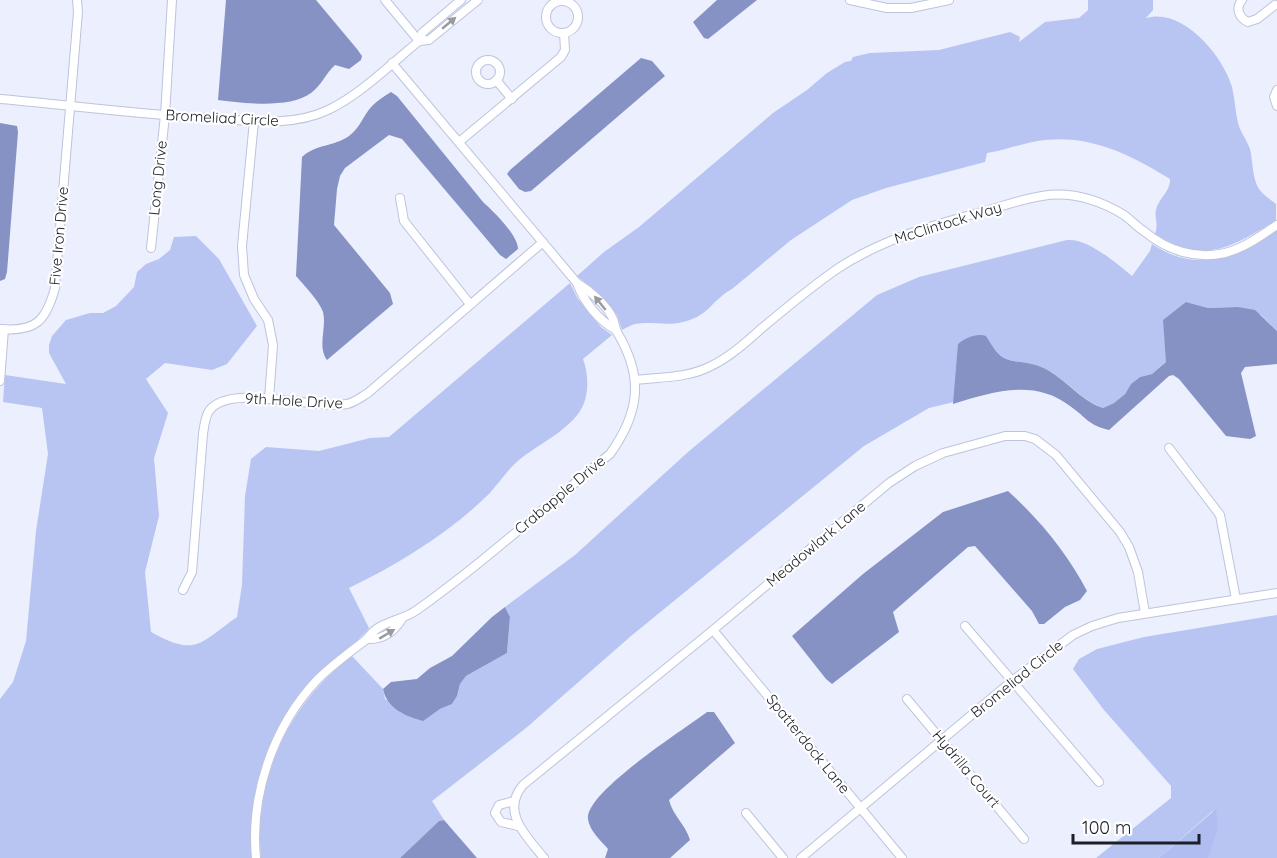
<svg xmlns="http://www.w3.org/2000/svg" width="1277" height="858" font-family="Quicksand,sans-serif">
<rect width="100%" height="100%" fill="#ebeffe"/>
<g fill="#b8c5f2">
<path d="M 1088,0 L 1153,0 L 1153,10 L 1146,18 C 1182,7 1223,55 1232,87 C 1235,99 1235,111 1238,123 C 1240,132 1247,140 1250,149 C 1253,161 1252,178 1259,189 C 1263,195 1271,200 1276,204 L 1276,220 C 1235,246 1200,267 1155,234 C 1159,222 1154,218 1156,210 C 1158,199 1171,191 1170,179 C 1131,155 1092,135 1045,140 C 1025,142 1007,150 987,153 L 985,162 L 886,188 L 852,200 L 791,240 L 732,289 C 712,300 710,314 687,321 C 669,327 652,321 635,324 C 631,325 626,328 622,330 L 617,315 L 598,293 L 577,276 L 604,252 L 639,227 L 773,113 L 807,90 L 827,73 L 845,62 L 851,61 L 853,57 L 870,53 L 939,50 L 1010,32 L 1020,37 L 1019,42 L 1045,22 L 1079,18 L 1088,10 Z"/>
<path d="M 1277,230 L 1277,331 L 1261,315 L 1238,307 L 1208,308 L 1186,302 L 1166,362 L 1152,374 L 1140,377 L 1131,384 L 1125,394 L 1114,403 L 1103,408 C 1078,399 1062,373 1036,365 C 1025,361 1014,363 1004,358 C 996,354 991,343 986,336 L 957,369 L 954,402 L 929,408 L 864,446 L 631,636 L 526,728 L 432,801 L 444,820 L 439,821 L 400,858 L 261,858 C 253,780 289,703 352,656 L 383,689 L 385,699 L 423,720 L 440,709 L 452,704 L 457,696 L 460,684 L 466,676 L 507,653 L 510,617 L 505,607 L 575,555 L 688,452 L 877,295 L 919,277 L 1067,240 C 1088,238 1116,263 1132,276 L 1150,251 L 1152,244 C 1198,275 1236,256 1277,230 Z"/>
<path d="M 196,236 L 219,259 L 257,326 L 227,364 L 212,370 L 165,363 L 146,379 L 168,413 L 154,458 L 159,516 L 145,572 L 151,632 C 196,657 199,644 237,617 L 242,585 L 245,496 L 251,459 L 266,447 L 319,451 L 370,438 L 389,437 L 570,283 L 578,299 L 601,327 L 612,335 L 583,359 C 588,372 589,390 584,403 C 575,428 538,444 519,460 C 508,469 499,483 489,494 C 449,533 399,564 349,588 L 369,628 C 355,646 332,659 315,676 C 269,723 245,794 252,858 L 0,858 L 0,699 L 13,682 L 26,641 L 36,531 L 48,454 L 42,408 L 3,402 L 5,375 L 66,384 L 49,353 L 49,345 L 52,336 L 66,320 L 90,313 L 103,313 L 116,306 L 134,287 L 137,272 L 146,264 L 159,259 L 170,250 L 174,237 Z"/>
<polygon points="1277,615 1277,858 1173,858 1215,809 1159,858 1096,858 1171,798 1171,786 1104,710 1073,669 1079,659 1097,649 1144,637"/>
</g>
<polygon fill="#afbdf0" points="1216,809 1218,828 1208,858 1159,858"/>
<g fill="#8592c3">
<path d="M 226,0 L 316,0 L 357,49 L 362,56 L 361,60 L 349,69 L 335,65 C 326,73 321,86 311,93 C 290,109 242,103 218,100 Z"/>
<polygon points="717,0 757,0 708,39 704,38 693,22"/>
<polygon points="641,58 652,61 665,76 531,191 525,192 519,189 507,174 510,170"/>
<path d="M 391,92 L 397,96 L 483,202 C 493,211 518,235 518,249 L 506,259 L 500,255 L 402,139 L 389,135 L 345,168 L 340,176 L 337,189 L 334,225 L 390,293 L 393,304 L 327,360 C 317,347 327,327 323,312 C 320,302 303,284 296,276 L 302,157 C 316,144 333,147 349,136 C 360,128 363,116 372,106 C 377,101 384,96 391,92 Z"/>
<polygon points="0,123 17,126 18,132 7,272 5,279 0,281"/>
<path d="M 1186,302 L 1208,308 L 1238,307 L 1255,310 L 1277,331 L 1277,364 L 1245,367 L 1241,373 L 1256,436 L 1250,439 L 1226,436 L 1179,379 L 1173,375 L 1169,376 L 1109,430 C 1088,425 1087,418 1070,406 C 1034,378 992,392 953,404 L 958,344 C 965,338 977,333 986,336 C 991,343 996,354 1004,358 C 1014,363 1025,361 1036,365 C 1062,373 1078,400 1103,408 L 1114,403 L 1125,394 L 1131,384 L 1140,377 L 1152,374 L 1166,362 L 1163,320 Z"/>
<path d="M 1008,491 C 1040,520 1067,553 1087,591 L 1080,600 L 1065,607 L 1044,624 L 1039,624 L 1032,611 L 975,546 L 968,547 L 893,612 L 899,632 L 832,684 L 826,679 L 792,636 L 863,574 L 943,512 Z"/>
<path d="M 505,607 L 510,617 L 507,653 L 466,676 L 460,684 L 457,696 L 452,704 L 440,709 L 423,721 C 406,716 387,709 383,689 L 391,682 L 417,679 L 430,668 L 452,656 L 492,617 Z"/>
<path d="M 707,712 L 714,712 L 735,743 L 669,800 C 673,816 686,825 690,840 L 670,858 L 605,858 L 608,849 C 601,841 589,830 588,819 C 584,793 686,728 707,712 Z"/>
<polygon points="444,820 477,858 400,858 439,821"/>
</g>
<g fill="none" stroke-linecap="round" stroke-linejoin="round">
<defs>
<g id="minor">
<polyline points="385,0 419,41"/>
<polyline points="850,0 887,8 911,8 949,0"/>
<path d="M 1242,0 C 1235,8 1239,18 1248,22 L 1257,19 L 1275,5"/>
<circle cx="562" cy="17" r="16"/>
<polyline points="419,41 422,33 461,0"/>
<circle cx="488" cy="72" r="12"/>
<path d="M 392,63 L 577,283 C 584,302 598,320 616,330"/>
<polyline points="496,80 512,99"/>
<polyline points="1277,90 1274,97 1277,106"/>
<path d="M 0,99 C 69,105 137,114 206,118 C 246,120 290,128 328,110 C 360,95 391,64 419,41 L 429,40 L 478,0"/>
<polyline points="254,121 242,246 244,275 254,299 268,320 273,345 269,399"/>
<polyline points="459,142 561,57 565,50 564,33"/>
<polyline points="400,198 404,221 470,304"/>
<polyline points="151,248 165,115 172,0"/>
<path d="M 0,329 C 36,332 46,321 55,288 L 78,12 L 77,0"/>
<path d="M 636,380 C 660,377 689,378 711,366 C 730,357 746,342 762,328 C 786,308 811,287 837,269 C 882,239 933,225 985,211 C 1003,206 1022,199 1042,196 C 1071,191 1099,200 1124,215 C 1131,220 1137,227 1145,232 C 1167,250 1196,260 1225,253 C 1244,248 1261,236 1277,225"/>
<polyline points="0,381 4,329"/>
<polyline points="1169,448 1220,515 1236,599"/>
<path d="M 183,590 L 192,572 L 203,434 C 204,427 205,417 209,411 C 229,382 314,410 347,404 C 354,403 361,397 368,393 L 543,242"/>
<polyline points="965,626 1099,782"/>
<polyline points="713,630 902,858"/>
<path d="M 367,639 C 383,640 394,632 402,619"/>
<polyline points="907,699 1024,839"/>
<polyline points="514,801 499,805 495,813 501,822 518,826"/>
<polyline points="746,813 783,858"/>
<path d="M 256,858 C 250,795 273,727 317,680 C 332,665 350,652 367,639 C 378,621 400,622 417,610 C 484,562 546,506 610,454 C 640,412 644,377 617,332 C 615,328 615,323 613,319 C 607,305 589,290 577,283"/>
<path d="M 544,858 C 527,837 500,812 523,785 L 713,630 L 889,483 L 915,466 L 943,453 L 1005,436 L 1025,436 L 1035,439 L 1056,455 L 1120,532 L 1129,547 L 1138,572 L 1145,613"/>
<polyline points="801,858 1012,681 1073,635 1092,626 1118,618 1277,593"/>
</g>
</defs>
<use href="#minor" stroke="#bdc4dc" stroke-width="10"/>
<use href="#minor" stroke="#fff" stroke-width="8"/>
</g>
<defs><path id="oneway-solid" d="M-6-.8H1V-3.2L6.5 0L1 3.2V.8H-6Z" transform="scale(1.5)"/></defs>
<g fill="#999a9e">
<use href="#oneway-solid" transform="translate(449 23) rotate(-40)"/>
<use href="#oneway-solid" transform="translate(600 303) rotate(-129)"/>
<use href="#oneway-solid" transform="translate(387 634) rotate(-31)"/>
</g>
<g text-anchor="middle" stroke-width="4.5" stroke-linejoin="round" paint-order="stroke">
<g font-size="15" fill="#1c1f27" stroke="#fff">
<text transform="translate(222 118) rotate(3)" y="5">Bromeliad Circle</text>
<text transform="translate(158 178) rotate(-84)" y="5">Long Drive</text>
<text transform="translate(948 223) rotate(-17)" y="5">McClintock Way</text>
<text transform="translate(59 236) rotate(-85)" y="5">Five Iron Drive</text>
<text transform="translate(294 401) rotate(3)" y="5">9th Hole Drive</text>
<text transform="translate(560 495) rotate(-40)" y="5">Crabapple Drive</text>
<text transform="translate(816 544) rotate(-40)" y="5">Meadowlark Lane</text>
<text transform="translate(1017 679) rotate(-39)" y="5">Bromeliad Circle</text>
<text transform="translate(808 744) rotate(51)" y="5">Spatterdock Lane</text>
<text transform="translate(966 769) rotate(50)" y="5">Hydrilla Court</text>
</g>
</g>
<path d="M1073 834v9h126v-9" fill="none" stroke="#1c1f27" stroke-width="3"/>
<text x="1082" y="834" font-size="18" fill="#1c1f27" stroke="#ffffff" stroke-width="4.5" paint-order="stroke">100 m</text>
</svg>
